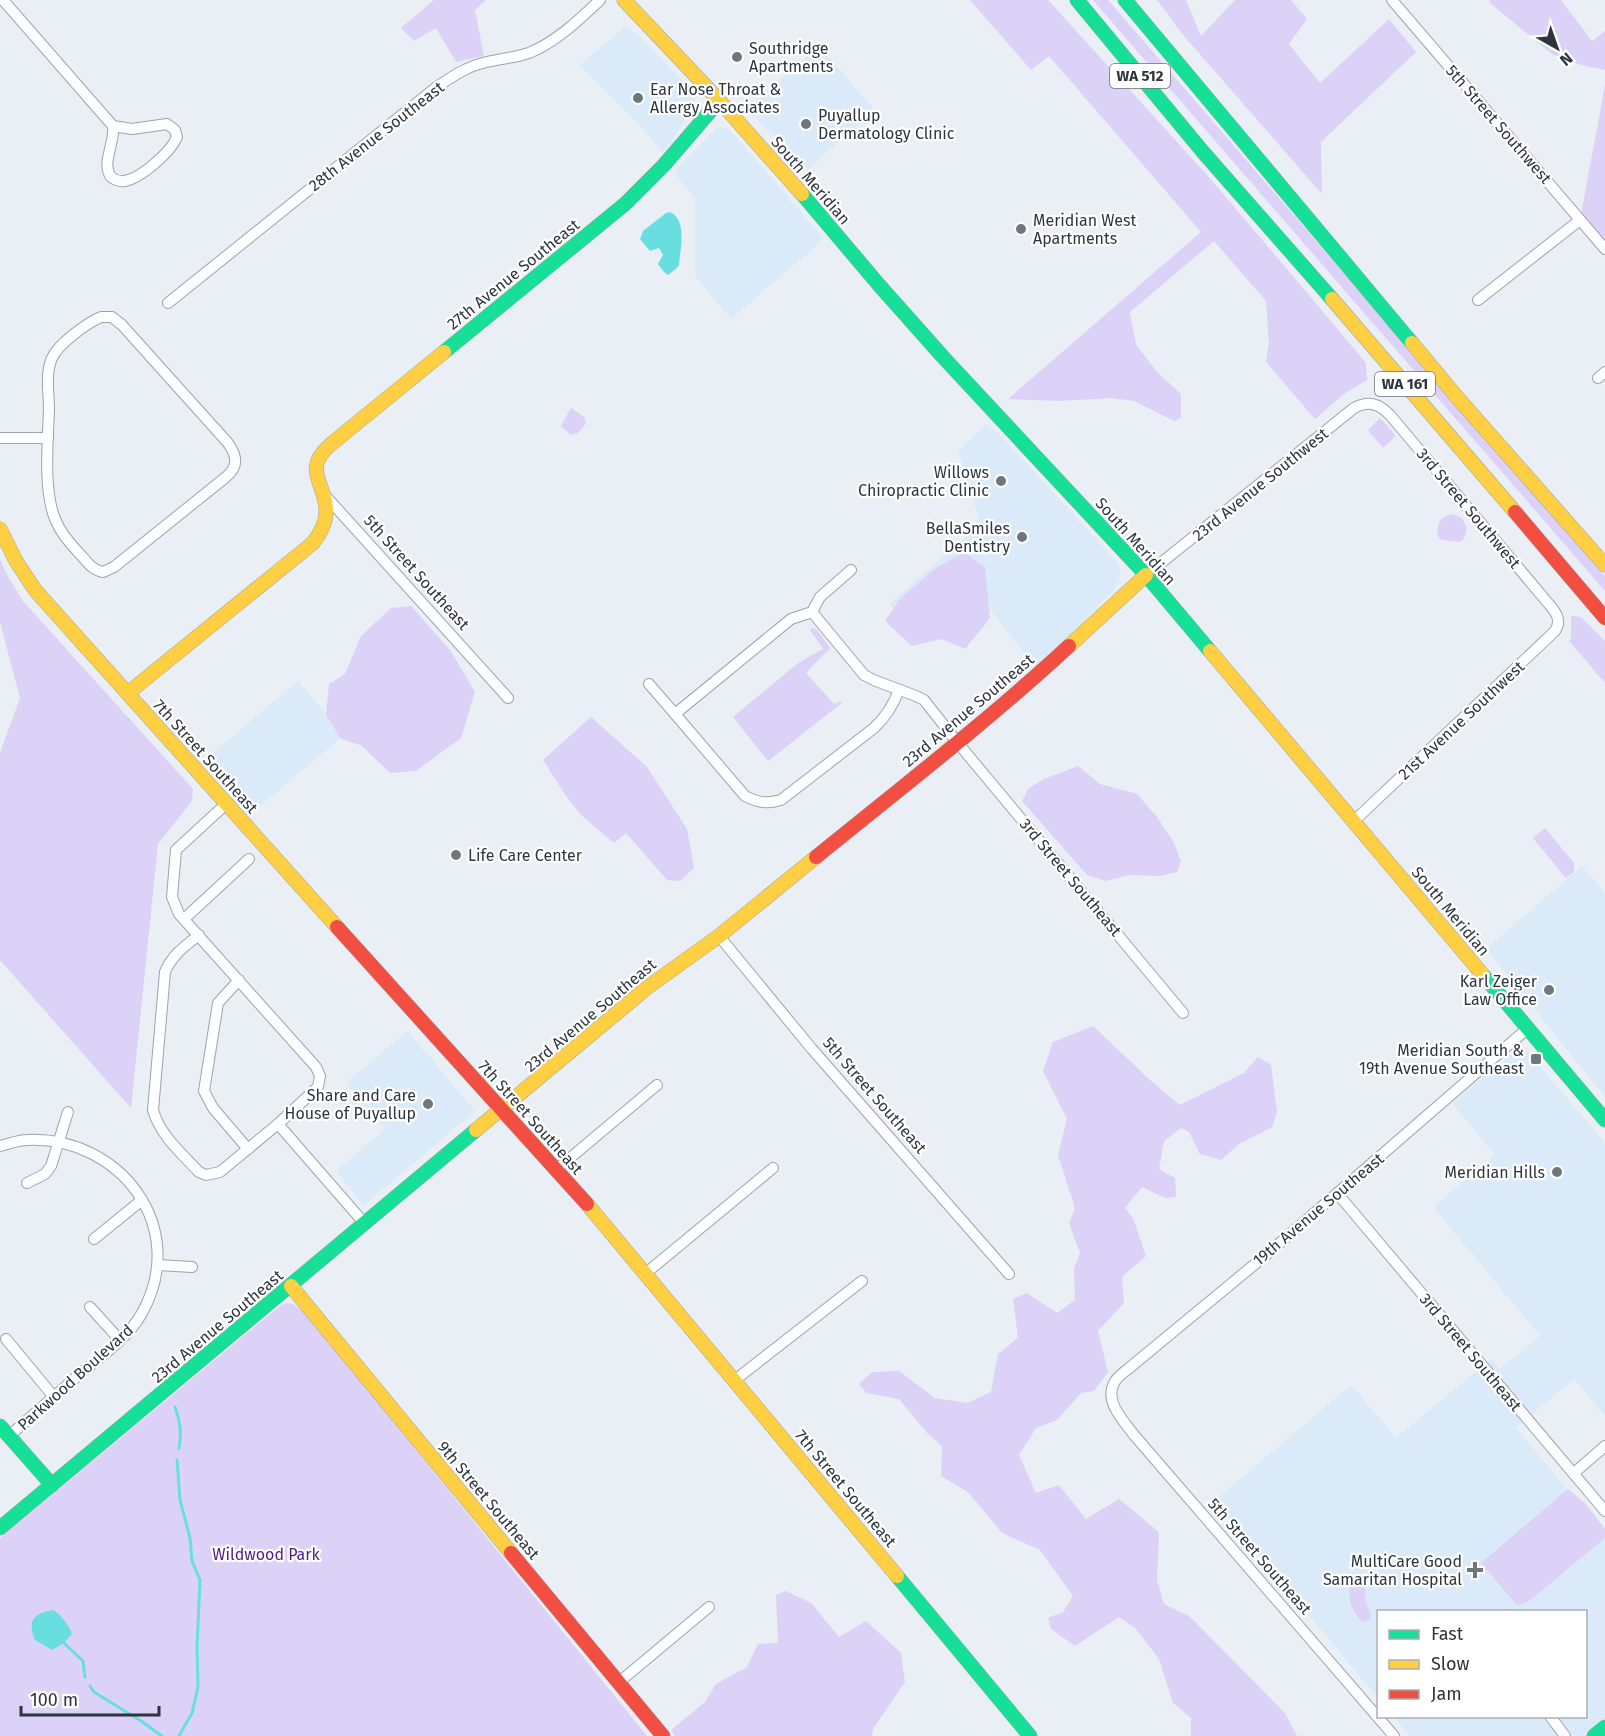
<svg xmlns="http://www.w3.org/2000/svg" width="1605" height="1736" font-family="'Fira Sans',sans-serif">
<rect width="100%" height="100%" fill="#e9eff5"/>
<g fill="#dbeaf8">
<polygon points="625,27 639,36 691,90 695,97 694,105 690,114 663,153 642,128 580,65"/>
<polygon points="819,46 875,110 808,169 747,109"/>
<polygon points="719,127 728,128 824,239 731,319 695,276 695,198 675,174 678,167 714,130"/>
<polygon points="986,424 1000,435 1116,561 1121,571 1119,582 1113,591 1061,644 1035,667 981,598 921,642 889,604 981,524 958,451"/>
<polygon points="298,681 344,735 253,812 207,758"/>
<polygon points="1582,866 1605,893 1605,1097 1486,949"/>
<polygon points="408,1031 475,1111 364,1205 336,1171 385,1129 346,1083"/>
<polygon points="1517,1050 1528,1052 1605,1143 1605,1416 1574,1379 1516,1428 1605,1534 1605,1736 1410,1736 1394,1717 1586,1716 1586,1612 1378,1612 1378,1698 1214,1501 1351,1385 1396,1438 1491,1359 1500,1369 1540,1336 1433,1207 1495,1155 1452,1103"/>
</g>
<g fill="#dcd1f7">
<polygon points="434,0 486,0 475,10 484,56 456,62 436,28 414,41 401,28"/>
<polygon points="970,0 1048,0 1207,175 1336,327 1366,363 1367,380 1344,394 1315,419 1266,362 1269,343 1266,301 1214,241 1130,312 1136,345 1158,373 1181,394 1181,418 1174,421 1134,401 1111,398 1057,401 1008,399 1201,232 1049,56 1031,70"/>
<polygon points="1093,0 1108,0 1605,576 1605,591"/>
<polygon points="1157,0 1186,0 1201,36 1235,0 1291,0 1307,19 1289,44 1320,83 1389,19 1416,52 1321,142 1322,194 1184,36"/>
<polygon points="1489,0 1561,0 1592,41 1605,31 1605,70 1581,65 1552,54 1491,4"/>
<polygon points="1605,85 1605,249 1580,220"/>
<polygon points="571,408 584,417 586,423 578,433 571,435 561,426"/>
<polygon points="1380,418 1396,436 1383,448 1368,430"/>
<path d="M 1453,514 L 1462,518 L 1467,528 L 1464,539 L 1460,542 L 1441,540 L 1437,535 C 1438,523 1440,516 1453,514 Z"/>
<polygon points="964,552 985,567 990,618 965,649 942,639 912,646 885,621 900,599 933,570"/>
<polygon points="0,559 5,571 22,600 193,789 192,801 158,844 131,1108 0,960 0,753 20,698 0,622"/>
<polygon points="411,606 450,650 475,692 461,738 416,771 390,773 361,745 341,739 326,715 329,684 345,674 361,636 391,608"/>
<polygon points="1571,616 1581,617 1605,641 1605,683 1569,641 1571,638"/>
<polygon points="812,628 817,630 830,648 806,673 834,704 840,701 842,703 768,761 733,717 798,663 823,649 810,630"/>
<polygon points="591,717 647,767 687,829 694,868 680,881 667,880 626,833 614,843 581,815 566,796 543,760"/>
<polygon points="1078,766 1100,784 1137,794 1157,817 1174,843 1181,861 1177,872 1160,876 1129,875 1106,881 1087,875 1022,801 1029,788 1044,779"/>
<polygon points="1545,828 1574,863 1574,872 1566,878 1533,838"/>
<polygon points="1093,1026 1150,1080 1180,1105 1244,1073 1258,1057 1271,1065 1277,1112 1272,1127 1239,1144 1221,1160 1200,1154 1189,1132 1181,1128 1164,1141 1159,1169 1175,1178 1176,1197 1165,1198 1142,1187 1125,1208 1133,1218 1146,1256 1122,1277 1124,1303 1098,1331 1108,1372 1094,1391 1081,1393 1057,1420 1036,1428 1019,1455 1036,1493 1059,1485 1086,1519 1119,1499 1159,1532 1157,1580 1164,1604 1189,1616 1285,1713 1297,1736 1191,1736 1191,1718 1173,1703 1159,1659 1135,1628 1119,1617 1075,1646 1051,1629 1048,1618 1063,1612 1073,1596 1040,1550 1002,1533 968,1492 941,1476 942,1446 928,1434 899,1399 866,1393 859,1384 872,1372 899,1371 935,1398 967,1403 991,1392 998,1354 1018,1338 1013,1299 1027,1293 1057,1313 1075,1300 1074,1268 1080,1253 1069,1223 1075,1208 1058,1155 1067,1119 1043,1071 1053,1042"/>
<polygon points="287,1303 293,1304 306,1314 647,1736 0,1736 0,1538 281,1305"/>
<polygon points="1568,1489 1585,1503 1605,1529 1605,1538 1528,1602 1517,1605 1481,1563"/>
<path d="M 1357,1573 L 1363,1576 L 1366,1584 L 1365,1600 L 1371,1615 L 1370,1620 L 1363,1622 C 1349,1611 1344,1587 1357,1573 Z"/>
<polygon points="786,1591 811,1603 839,1637 866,1621 901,1653 905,1682 873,1729 872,1736 675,1736 671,1730 705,1702 716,1684 747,1667 758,1644 778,1643 776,1595"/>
</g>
<g fill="#68dee1">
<path d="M 670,212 C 688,221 680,249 679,265 L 677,268 L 668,275 L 664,272 L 658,264 L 663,255 L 659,248 L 650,251 L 640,239 L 643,231 L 666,213 Z"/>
<path d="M 53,1610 C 61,1614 69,1626 72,1634 L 64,1643 L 52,1650 L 35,1640 C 27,1620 33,1614 53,1610 Z"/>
</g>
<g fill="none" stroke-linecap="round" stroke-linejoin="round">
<g stroke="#68dee1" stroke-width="3">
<path d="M 175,1407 C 180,1420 182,1433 179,1448"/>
<polyline points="177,1460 180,1500 190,1538 192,1561 200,1580 197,1647 198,1687 192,1713 179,1736"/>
<polyline points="64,1643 83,1661 85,1677"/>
<polyline points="90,1686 94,1692 141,1721 162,1736"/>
</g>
<defs>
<g id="street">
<path d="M 3,0 L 113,126 L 132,129 L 167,124 L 175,130 L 177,137 C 171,152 141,178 125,181 C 119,182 115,180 111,177 C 101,163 115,144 113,126"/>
<polyline points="1392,0 1605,249"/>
<polyline points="1478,300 1580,220"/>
<path d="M 168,303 L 438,86 C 452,77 466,67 483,63 C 498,59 514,58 529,53 C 556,42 579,20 600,0"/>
<path d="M 101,317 L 112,317 L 122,325 L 228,443 C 237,456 239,466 226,477 L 114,567 L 103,572 C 91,570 86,560 78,552 C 69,542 60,532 55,519 C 43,489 48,440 49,409 C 49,392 45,374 52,358 C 58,344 87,323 101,317 Z"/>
<polyline points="1598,378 1605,372"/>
<polyline points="0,438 48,438"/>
<polyline points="322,492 508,698"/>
<path d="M 851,570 L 820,597 L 812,612 L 791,619 L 675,714 L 745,796 C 759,803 767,804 781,800 L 874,728 C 886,717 893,706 899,690"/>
<path d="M 1146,575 L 1354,408 C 1369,400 1379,404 1390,415 L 1548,603 C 1556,612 1562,620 1555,631 L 1354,821"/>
<polyline points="812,612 864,675 876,681 916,696 924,700 957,742 1183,1013"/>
<polyline points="649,684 675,714"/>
<polyline points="226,804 176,850 172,897 179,914 316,1067 320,1076 318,1087 278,1124 365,1224"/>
<polyline points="184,919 249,859"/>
<path d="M 199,935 C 185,946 172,955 165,972 L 153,1110 C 160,1135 181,1153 199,1172 L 206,1175 L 220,1172 L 278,1124"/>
<polyline points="719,936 812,1049 1009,1274"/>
<polyline points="239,980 218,1003 204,1091 213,1108 248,1149"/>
<path d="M 0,1146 C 9,1144 18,1140 27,1140 C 120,1136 190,1227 142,1313 C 129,1337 102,1356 81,1373 C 57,1394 33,1415 9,1436"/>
<polyline points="557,1169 657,1085"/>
<polyline points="27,1183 45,1174 51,1166 68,1112"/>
<polyline points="1337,1193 1605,1511"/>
<polyline points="94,1239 142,1200"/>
<polyline points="158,1265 192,1267"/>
<polyline points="646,1273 773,1168"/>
<polyline points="90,1307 119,1339"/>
<polyline points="6,1339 54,1397"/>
<polyline points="735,1380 862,1281"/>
<polyline points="1574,1473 1605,1446"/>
<polyline points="618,1683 709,1607"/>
<polyline points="1550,1716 1565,1736"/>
<path d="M 1394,1736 L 1134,1435 C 1124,1421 1104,1402 1114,1383 C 1117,1377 1123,1373 1128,1369 L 1266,1255 L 1528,1028"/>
</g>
<g id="fast">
<polyline points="1077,0 1203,152 1332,299"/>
<polyline points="1125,0 1412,343"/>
<polyline points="802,194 879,285 943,357 1146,575 1210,651"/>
<polyline points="444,352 625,204 664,165 719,101"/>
<polyline points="1483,975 1605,1120"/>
<polyline points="0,1426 52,1485"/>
<polyline points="0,1528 476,1130"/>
<polyline points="897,1576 1030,1736"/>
<polyline points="1594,1736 1605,1727"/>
</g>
<g id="slow">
<polyline points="624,0 717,98 802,194"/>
<polyline points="1332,299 1515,512"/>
<polyline points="1412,343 1456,396 1605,565"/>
<polyline points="0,529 16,561 35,590 337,927"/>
<polyline points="1069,646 1146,575"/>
<polyline points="1210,651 1483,975"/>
<path d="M 128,693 L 313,543 C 320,534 326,524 326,512 C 327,483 301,471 330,445 L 444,352"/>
<polyline points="476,1130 648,987 719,936 816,857"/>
<polyline points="587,1204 897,1576"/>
<polyline points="291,1286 511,1553"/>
</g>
<g id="jam">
<polyline points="1515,512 1605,618"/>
<path d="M 816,857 C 901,788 989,720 1069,646"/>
<polyline points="337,927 587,1204"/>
<polyline points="511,1553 663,1736"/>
</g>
</defs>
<use href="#street" stroke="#9da4aa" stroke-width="12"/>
<use href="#fast" stroke="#9da4aa" stroke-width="15"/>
<use href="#slow" stroke="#9da4aa" stroke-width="15"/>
<use href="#jam" stroke="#9da4aa" stroke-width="15"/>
<use href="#street" stroke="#fcfdfe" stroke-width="10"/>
<use href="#fast" stroke="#16e098" stroke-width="14"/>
<use href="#slow" stroke="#ffcf43" stroke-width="14"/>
<use href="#jam" stroke="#f24e42" stroke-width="14"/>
</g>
<g fill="#6f767d" stroke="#fff" stroke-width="2">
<circle cx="737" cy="57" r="6"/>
<circle cx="638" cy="98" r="6"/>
<circle cx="806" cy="124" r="6"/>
<circle cx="1021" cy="229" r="6"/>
<circle cx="1001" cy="481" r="6"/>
<circle cx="1022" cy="537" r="6"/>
<circle cx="456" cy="855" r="6"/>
<circle cx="1549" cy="990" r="6"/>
<rect x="1530" y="1053" width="12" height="12" rx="3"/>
<circle cx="428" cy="1104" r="6"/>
<circle cx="1557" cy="1172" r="6"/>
<path d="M1472 1561h6v6h6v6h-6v6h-6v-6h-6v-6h6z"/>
</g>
<g text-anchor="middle" stroke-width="4.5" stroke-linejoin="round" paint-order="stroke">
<g fill="#fff" stroke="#6c7277" stroke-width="1.5">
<rect x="1110" y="64" width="60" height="24" rx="4.5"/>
<rect x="1375" y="372" width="60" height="24" rx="4.5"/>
</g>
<g font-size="15" font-weight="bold" fill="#2d353d">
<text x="1140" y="81">WA 512</text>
<text x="1405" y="389">WA 161</text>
</g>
<g font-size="16" fill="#2d353d" stroke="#fff" text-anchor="end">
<text x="749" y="54" text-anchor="start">Southridge<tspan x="749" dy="18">Apartments</tspan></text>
<text x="650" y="95" text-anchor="start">Ear Nose Throat &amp;<tspan x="650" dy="18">Allergy Associates</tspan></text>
<text x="818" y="121" text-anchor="start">Puyallup<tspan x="818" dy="18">Dermatology Clinic</tspan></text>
<text x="1033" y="226" text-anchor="start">Meridian West<tspan x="1033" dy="18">Apartments</tspan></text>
<text x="989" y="478">Willows<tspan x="989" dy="18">Chiropractic Clinic</tspan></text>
<text x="1010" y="534">BellaSmiles<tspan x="1010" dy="18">Dentistry</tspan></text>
<text x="468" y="861" text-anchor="start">Life Care Center</text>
<text x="1537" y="987">Karl Zeiger<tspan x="1537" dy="18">Law Office</tspan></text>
<text x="1524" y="1056">Meridian South &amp;<tspan x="1524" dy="18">19th Avenue Southeast</tspan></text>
<text x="416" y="1101">Share and Care<tspan x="416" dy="18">House of Puyallup</tspan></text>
<text x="1545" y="1178">Meridian Hills</text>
<text x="1462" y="1567">MultiCare Good<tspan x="1462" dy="18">Samaritan Hospital</tspan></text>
</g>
<g font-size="16" fill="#2d353d" stroke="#fff">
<text transform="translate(1499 124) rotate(49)" y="6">5th Street Southwest</text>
<text transform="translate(376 136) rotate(-38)" y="6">28th Avenue Southeast</text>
<text transform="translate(811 180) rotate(49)" y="6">South Meridian</text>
<text transform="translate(513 274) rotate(-39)" y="6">27th Avenue Southeast</text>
<text transform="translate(1260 484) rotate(-39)" y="6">23rd Avenue Southwest</text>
<text transform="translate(1469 508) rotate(50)" y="6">3rd Street Southwest</text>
<text transform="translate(1136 541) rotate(48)" y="6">South Meridian</text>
<text transform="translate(417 572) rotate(48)" y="6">5th Street Southeast</text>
<text transform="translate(968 710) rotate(-40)" y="6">23rd Avenue Southeast</text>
<text transform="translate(1461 720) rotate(-43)" y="6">21st Avenue Southwest</text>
<text transform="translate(206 756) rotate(48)" y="6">7th Street Southeast</text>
<text transform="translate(1071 877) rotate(50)" y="6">3rd Street Southeast</text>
<text transform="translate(1451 911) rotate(50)" y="6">South Meridian</text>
<text transform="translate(590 1015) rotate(-40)" y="6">23rd Avenue Southeast</text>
<text transform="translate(875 1095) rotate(49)" y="6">5th Street Southeast</text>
<text transform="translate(531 1117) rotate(48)" y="6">7th Street Southeast</text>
<text transform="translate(1318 1209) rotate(-40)" y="6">19th Avenue Southeast</text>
<text transform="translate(217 1326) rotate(-40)" y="6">23rd Avenue Southeast</text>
<text transform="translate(1471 1352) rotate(50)" y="6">3rd Street Southeast</text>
<text transform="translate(75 1377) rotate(-42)" y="6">Parkwood Boulevard</text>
<text transform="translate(846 1488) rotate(50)" y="6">7th Street Southeast</text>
<text transform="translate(489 1500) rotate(50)" y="6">9th Street Southeast</text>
<text transform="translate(1260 1556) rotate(49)" y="6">5th Street Southeast</text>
</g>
<g font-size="16" fill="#532185" stroke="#fff">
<text x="266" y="1560">Wildwood Park</text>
</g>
</g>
<rect x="1377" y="1610" width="210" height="108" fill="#ffffff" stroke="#abaeb1" stroke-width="1.5"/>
<rect x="1389" y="1630" width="30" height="9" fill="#16e098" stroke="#abaeb1" stroke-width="1.5"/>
<text x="1431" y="1640" font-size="18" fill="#2d353d">Fast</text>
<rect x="1389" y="1660" width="30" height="9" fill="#ffcf43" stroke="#abaeb1" stroke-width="1.5"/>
<text x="1431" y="1670" font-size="18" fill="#2d353d">Slow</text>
<rect x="1389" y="1690" width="30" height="9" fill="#f24e42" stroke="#abaeb1" stroke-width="1.5"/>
<text x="1431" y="1700" font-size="18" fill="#2d353d">Jam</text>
<g transform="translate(1557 48) rotate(140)" stroke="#ffffff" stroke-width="4.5" paint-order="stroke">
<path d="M0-4.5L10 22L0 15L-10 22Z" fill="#2d353d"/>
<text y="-9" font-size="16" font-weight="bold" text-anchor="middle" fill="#2d353d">N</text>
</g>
<path d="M21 1706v9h138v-9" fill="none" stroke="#2d353d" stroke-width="3"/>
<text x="30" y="1706" font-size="18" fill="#2d353d" stroke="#ffffff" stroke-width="4.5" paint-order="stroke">100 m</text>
</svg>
